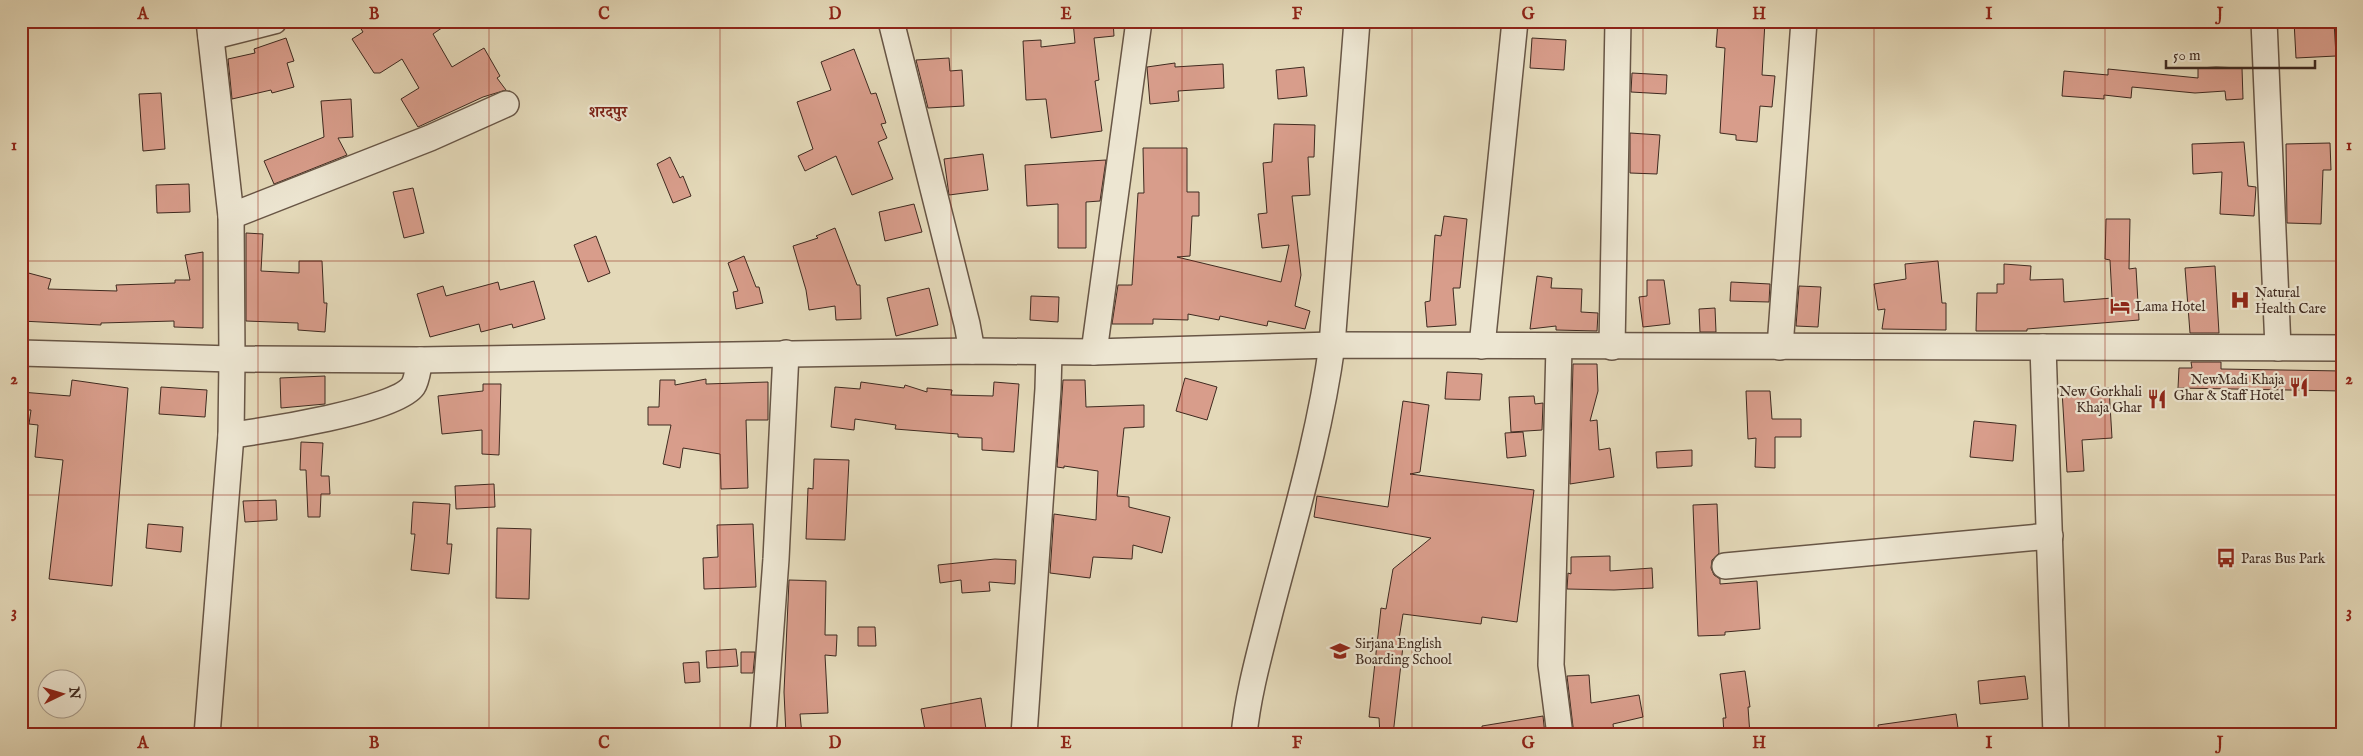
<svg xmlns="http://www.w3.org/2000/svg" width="2363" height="756" font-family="'IM FELL English','Noto Serif Devanagari',serif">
<rect width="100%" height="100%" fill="#e4d9b9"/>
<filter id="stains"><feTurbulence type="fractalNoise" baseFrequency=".004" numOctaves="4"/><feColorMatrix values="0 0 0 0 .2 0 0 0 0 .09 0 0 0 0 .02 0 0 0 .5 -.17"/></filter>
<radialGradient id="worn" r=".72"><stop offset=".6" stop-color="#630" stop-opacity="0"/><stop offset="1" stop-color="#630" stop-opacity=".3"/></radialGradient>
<g fill="#d89d8b" stroke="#3f2a20">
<polygon points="356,21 452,21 433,34 452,67 484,48 500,76 497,78 506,90 483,97 418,127 401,99 419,88 402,59 380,73 374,73 352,39 363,32"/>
<polygon points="1073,21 1113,21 1114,36 1094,38 1099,80 1095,81 1102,131 1051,138 1046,99 1026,100 1023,41 1041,40 1041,47 1075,43"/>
<polygon points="1718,21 1765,21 1762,75 1775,76 1772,107 1760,106 1757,142 1736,140 1736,135 1720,133 1725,48 1716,47"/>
<polygon points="2294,21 2334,21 2336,56 2296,58"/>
<polygon points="286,38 294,61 287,63 294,87 272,93 271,90 232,99 228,59 255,53 254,49"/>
<polygon points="1532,38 1566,40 1564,70 1530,68"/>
<polygon points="854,49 871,94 876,93 886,123 881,124 887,138 878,142 893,179 852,195 836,156 805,171 798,156 813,149 797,102 831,90 821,62"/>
<polygon points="949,58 950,71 962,70 964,106 928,108 916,60"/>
<polygon points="1175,63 1175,67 1223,64 1224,88 1178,91 1179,101 1150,104 1147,67"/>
<polygon points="1304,67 1307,96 1278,99 1276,70"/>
<polygon points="2216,67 2242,68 2243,99 2226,100 2225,91 2195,93 2132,87 2131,98 2104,95 2104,99 2062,96 2064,71 2108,75 2108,69 2198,78 2198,68"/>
<polygon points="1632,73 1667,75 1666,94 1631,92"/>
<polygon points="161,93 165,149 143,151 139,94"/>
<polygon points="351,99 353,137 338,138 347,155 274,184 264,161 324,137 321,101"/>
<polygon points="1274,124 1315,125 1314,157 1308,157 1310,195 1292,196 1301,275 1295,306 1310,311 1305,329 1268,321 1267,326 1220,316 1219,320 1188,314 1188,320 1153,319 1153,324 1112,324 1118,285 1132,285 1138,193 1144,193 1143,148 1187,148 1187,192 1199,192 1199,216 1192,216 1190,256 1177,257 1281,282 1289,245 1262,248 1258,214 1267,213 1263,163 1272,162"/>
<polygon points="1630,133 1660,135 1657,174 1630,173"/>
<polygon points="2244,142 2248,186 2256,187 2254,216 2220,214 2222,172 2193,174 2192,144"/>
<polygon points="2330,143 2331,170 2323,170 2321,224 2287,223 2286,144"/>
<polygon points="983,154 988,190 949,195 944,159"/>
<polygon points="670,157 680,178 683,176 691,196 673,203 657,164"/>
<polygon points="1106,160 1100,201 1086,202 1086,248 1058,248 1058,204 1027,206 1025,165"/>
<polygon points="189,184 190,212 157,213 156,185"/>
<polygon points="413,188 424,233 404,238 393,192"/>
<polygon points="914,204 922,232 885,241 879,212"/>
<polygon points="1444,216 1467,219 1460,288 1453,288 1456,325 1427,327 1425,302 1430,301 1435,235 1441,236"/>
<polygon points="2106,219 2130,219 2129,269 2136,268 2139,320 2027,329 2027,331 1976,331 1977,293 1997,293 1997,284 2004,284 2004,264 2031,266 2030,280 2063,279 2064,302 2112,298 2110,260 2105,259"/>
<polygon points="835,228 857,285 860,285 861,319 836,320 835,306 809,310 806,290 793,246 818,238 816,236"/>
<polygon points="246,233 263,234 261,271 299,273 299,261 322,261 324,303 327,303 325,332 298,330 298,323 246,321"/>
<polygon points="596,236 610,273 588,282 574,245"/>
<polygon points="203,252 203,328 174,327 174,321 101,323 101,325 21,321 21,271 51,279 48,289 117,291 116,285 175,283 175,280 190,280 185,255"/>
<polygon points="744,256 756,287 759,287 763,303 736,309 733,292 738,291 728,263"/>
<polygon points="1938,261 1942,303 1946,303 1946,330 1882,329 1885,309 1878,310 1874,284 1906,279 1905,264"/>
<polygon points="2215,266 2219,333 2190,333 2185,268"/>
<polygon points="1537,276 1552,278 1551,288 1582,289 1581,312 1598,313 1597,331 1556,330 1556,326 1530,329"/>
<polygon points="1647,280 1664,280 1670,324 1643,327 1639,297 1647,296"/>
<polygon points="534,281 545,319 513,328 512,324 481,332 479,324 430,337 417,294 443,286 446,296 498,282 500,290"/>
<polygon points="1731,282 1770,284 1769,302 1730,301"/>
<polygon points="1799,286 1821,287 1818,327 1796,326"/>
<polygon points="929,288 938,325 896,336 887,298"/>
<polygon points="1031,296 1059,297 1058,322 1030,320"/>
<polygon points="1715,308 1716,332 1700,332 1699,309"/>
<polygon points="2191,362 2221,362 2221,369 2342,371 2342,391 2178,388 2179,368 2192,368"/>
<polygon points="1573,364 1597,364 1598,391 1590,421 1597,420 1599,450 1610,448 1614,477 1570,484"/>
<polygon points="1447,372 1482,374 1480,400 1445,399"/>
<polygon points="325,376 325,404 281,408 280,378"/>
<polygon points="1185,378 1217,387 1207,420 1176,411"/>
<polygon points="706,379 706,384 768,382 768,420 746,420 748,488 721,489 720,454 683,448 680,468 663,464 671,425 648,425 648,407 659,407 660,380 675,380 675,385"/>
<polygon points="72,380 128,388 112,586 49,579 63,460 35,457 38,425 29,424 31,410 21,410 21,392 70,396"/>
<polygon points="1063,380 1085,380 1086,407 1144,405 1144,427 1124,428 1117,496 1129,497 1129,507 1170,517 1162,553 1133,545 1132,559 1093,557 1090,578 1050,573 1054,514 1096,520 1098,471 1064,466 1064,468 1057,467"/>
<polygon points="861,382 904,388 905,385 927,392 927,388 952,390 951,395 993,396 994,382 1019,384 1014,452 982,450 982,438 958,437 958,434 895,429 896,425 855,419 854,430 831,427 835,387 860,389"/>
<polygon points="483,384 501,384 499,455 482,454 482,430 442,434 438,396 483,391"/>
<polygon points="161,387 207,390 205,417 159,414"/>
<polygon points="2109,388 2112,438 2082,440 2084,471 2067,472 2062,391"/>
<polygon points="1746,391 1770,391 1772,419 1801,419 1801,437 1775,437 1775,468 1755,467 1756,438 1748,439"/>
<polygon points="1534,396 1535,404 1543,403 1542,430 1511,432 1509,397"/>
<polygon points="1403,401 1429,405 1420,472 1410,474 1534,490 1517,622 1482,617 1481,624 1403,614 1398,645 1403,646 1393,735 1380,735 1379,718 1369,717 1381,608 1386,609 1393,569 1431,538 1314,517 1317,496 1388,507"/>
<polygon points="1974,421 2016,425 2013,461 1970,457"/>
<polygon points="1523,432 1526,456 1507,458 1505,433"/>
<polygon points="301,442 323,443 321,476 329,476 330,494 321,494 320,517 308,517 306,470 300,470"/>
<polygon points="1692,450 1692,466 1657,468 1656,452"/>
<polygon points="814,459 849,460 845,540 806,539 808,488 813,489"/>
<polygon points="494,484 495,507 456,509 455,486"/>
<polygon points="276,500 277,520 245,522 243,501"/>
<polygon points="413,502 450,504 447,544 452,544 449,574 411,570 415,534 411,534"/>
<polygon points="1717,504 1719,553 1712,560 1711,568 1714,575 1720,579 1720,584 1757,581 1760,629 1725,632 1725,635 1698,636 1693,505"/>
<polygon points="148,524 183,527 181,552 146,548"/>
<polygon points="753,524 756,587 704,589 703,558 718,557 717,525"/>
<polygon points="497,528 531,529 529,599 496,598"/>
<polygon points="1610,556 1610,571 1652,568 1653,588 1614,590 1567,589 1568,573 1571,574 1571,557"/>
<polygon points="995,559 1016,560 1015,584 989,582 990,591 962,593 961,580 940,583 938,565"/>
<polygon points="789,580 826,581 825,635 837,635 836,656 825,655 828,713 800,714 802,735 786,735 784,692"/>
<polygon points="858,627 875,627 876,646 858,646"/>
<polygon points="736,649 738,666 707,668 706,651"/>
<polygon points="741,652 755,652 753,673 741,673"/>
<polygon points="699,662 700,682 685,683 683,663"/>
<polygon points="1745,671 1750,707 1748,707 1750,735 1724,735 1723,718 1726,718 1720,674"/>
<polygon points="1589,675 1591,703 1639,695 1643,717 1613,724 1614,733 1574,735 1567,676"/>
<polygon points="2025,676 2028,699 1980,704 1978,681"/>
<polygon points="981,698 986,729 978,730 979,735 926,735 921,709"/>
<polygon points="1956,714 1959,735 1879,735 1878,725"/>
<polygon points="1543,716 1545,735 1482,735 1482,726"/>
</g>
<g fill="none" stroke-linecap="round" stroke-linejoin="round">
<defs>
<g id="minor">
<polyline points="891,21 967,324 972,351"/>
<polyline points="2264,21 2278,348"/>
<polyline points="211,37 274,21"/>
<polyline points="231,216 430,138 506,104"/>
<polyline points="1482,346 1515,21"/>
<polyline points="1559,346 1551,665 1560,735"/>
<polyline points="1612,347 1618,21"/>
<polyline points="1780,347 1804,21"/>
<polyline points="2043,347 2056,735"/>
<polyline points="1094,352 1139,21"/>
<polyline points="21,353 232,359 420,360 972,351 1094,352 1332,345 2342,348"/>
<path d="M 231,435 C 263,431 396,411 413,386 C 417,380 418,368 420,360"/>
<polyline points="1725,566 2050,536"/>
<polyline points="207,735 231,435 232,359 231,216 209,21"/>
<polyline points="763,735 776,559 786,353"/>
<polyline points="1024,735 1048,389 1049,352"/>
<path d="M 1244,735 C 1248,694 1260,652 1270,612 C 1293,524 1320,435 1332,345 L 1357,21"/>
</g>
</defs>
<use href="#minor" stroke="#685646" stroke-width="28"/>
<use href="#minor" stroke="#ede6d2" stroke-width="25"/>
</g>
<path fill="none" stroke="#8f2418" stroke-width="1" stroke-opacity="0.55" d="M 258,21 L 258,735M 489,21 L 489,735M 720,21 L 720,735M 951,21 L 951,735M 1182,21 L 1182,735M 1412,21 L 1412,735M 1643,21 L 1643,735M 1874,21 L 1874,735M 2105,21 L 2105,735M 21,261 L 2342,261M 21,495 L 2342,495"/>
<defs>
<symbol id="hospital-bare" viewBox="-9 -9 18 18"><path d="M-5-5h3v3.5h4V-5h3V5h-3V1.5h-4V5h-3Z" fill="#8f2418" stroke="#ede6d2" stroke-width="2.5" paint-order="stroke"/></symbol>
<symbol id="hotel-bare" viewBox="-9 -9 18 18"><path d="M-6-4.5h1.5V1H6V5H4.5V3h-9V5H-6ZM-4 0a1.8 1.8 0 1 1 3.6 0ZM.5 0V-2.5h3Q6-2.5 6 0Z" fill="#8f2418" stroke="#ede6d2" stroke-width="2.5" paint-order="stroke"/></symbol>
<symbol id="restaurant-bare" viewBox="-9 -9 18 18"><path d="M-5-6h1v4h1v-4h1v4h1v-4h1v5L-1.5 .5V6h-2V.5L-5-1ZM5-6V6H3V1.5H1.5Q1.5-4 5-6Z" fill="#8f2418" stroke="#ede6d2" stroke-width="2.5" paint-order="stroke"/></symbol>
<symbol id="bus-bare" viewBox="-9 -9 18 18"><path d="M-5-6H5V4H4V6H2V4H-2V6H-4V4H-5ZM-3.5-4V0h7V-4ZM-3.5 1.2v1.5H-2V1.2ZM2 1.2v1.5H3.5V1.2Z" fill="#8f2418" stroke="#ede6d2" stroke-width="2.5" paint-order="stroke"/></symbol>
<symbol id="school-bare" viewBox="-9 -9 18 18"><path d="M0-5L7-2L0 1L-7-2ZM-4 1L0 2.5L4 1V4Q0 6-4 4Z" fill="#8f2418" stroke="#ede6d2" stroke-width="2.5" paint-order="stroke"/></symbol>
</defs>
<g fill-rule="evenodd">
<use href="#hospital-bare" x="2226" y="286" width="28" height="28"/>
<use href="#hotel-bare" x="2106" y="292" width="28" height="28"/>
<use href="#restaurant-bare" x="2285" y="373" width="28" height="28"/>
<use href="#restaurant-bare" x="2143" y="385" width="28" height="28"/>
<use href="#bus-bare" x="2212" y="544" width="28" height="28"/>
<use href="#school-bare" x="1326" y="637" width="28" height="28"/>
</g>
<g text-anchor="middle" stroke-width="4.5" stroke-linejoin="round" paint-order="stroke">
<g font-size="14" fill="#3f2a20" stroke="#ede6d2" text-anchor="start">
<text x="2255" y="297">Natural<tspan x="2255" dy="16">Health Care</tspan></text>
<text x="2135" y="311">Lama Hotel</text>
<text x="2284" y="384" text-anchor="end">NewMadi Khaja<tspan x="2284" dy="16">Ghar &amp; Staff Hotel</tspan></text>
<text x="2142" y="396" text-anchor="end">New Gorkhali<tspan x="2142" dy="16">Khaja Ghar</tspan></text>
<text x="2241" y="563">Paras Bus Park</text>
<text x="1355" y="648">Sirjana English<tspan x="1355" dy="16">Boarding School</tspan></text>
</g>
<g font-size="15" font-weight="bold" fill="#7a1f14" stroke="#ede6d2">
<text x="608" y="117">शरदपुर</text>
</g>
</g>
<rect width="2363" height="756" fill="none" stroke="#e4d9b9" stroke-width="55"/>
<g transform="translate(62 694) rotate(85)"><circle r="24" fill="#ede6d2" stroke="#a79b8b"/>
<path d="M0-4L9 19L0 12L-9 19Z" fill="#8f2418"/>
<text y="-8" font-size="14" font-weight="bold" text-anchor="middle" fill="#3f2a20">N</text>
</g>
<path d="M2166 60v8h149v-8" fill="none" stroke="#3f2a20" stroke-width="2.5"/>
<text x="2173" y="60" font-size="15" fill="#3f2a20" stroke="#ede6d2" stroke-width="4" paint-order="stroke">50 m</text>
<rect x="28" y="28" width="2308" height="700" fill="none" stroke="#8f2418" stroke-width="2"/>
<g font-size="16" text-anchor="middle" font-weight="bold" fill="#8f2418">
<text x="143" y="19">A</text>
<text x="374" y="19">B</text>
<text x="604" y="19">C</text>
<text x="835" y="19">D</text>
<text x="1066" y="19">E</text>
<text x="1297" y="19">F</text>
<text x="1528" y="19">G</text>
<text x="1759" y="19">H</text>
<text x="1989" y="19">I</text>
<text x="2220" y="19">J</text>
<text x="14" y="150">1</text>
<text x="2349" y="150">1</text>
<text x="14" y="384">2</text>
<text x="2349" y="384">2</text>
<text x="14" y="617">3</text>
<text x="2349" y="617">3</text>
<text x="143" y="748">A</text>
<text x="374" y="748">B</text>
<text x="604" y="748">C</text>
<text x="835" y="748">D</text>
<text x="1066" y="748">E</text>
<text x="1297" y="748">F</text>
<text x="1528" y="748">G</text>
<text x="1759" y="748">H</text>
<text x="1989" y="748">I</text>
<text x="2220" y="748">J</text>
</g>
<rect width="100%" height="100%" filter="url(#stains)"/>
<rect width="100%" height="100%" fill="url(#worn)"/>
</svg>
